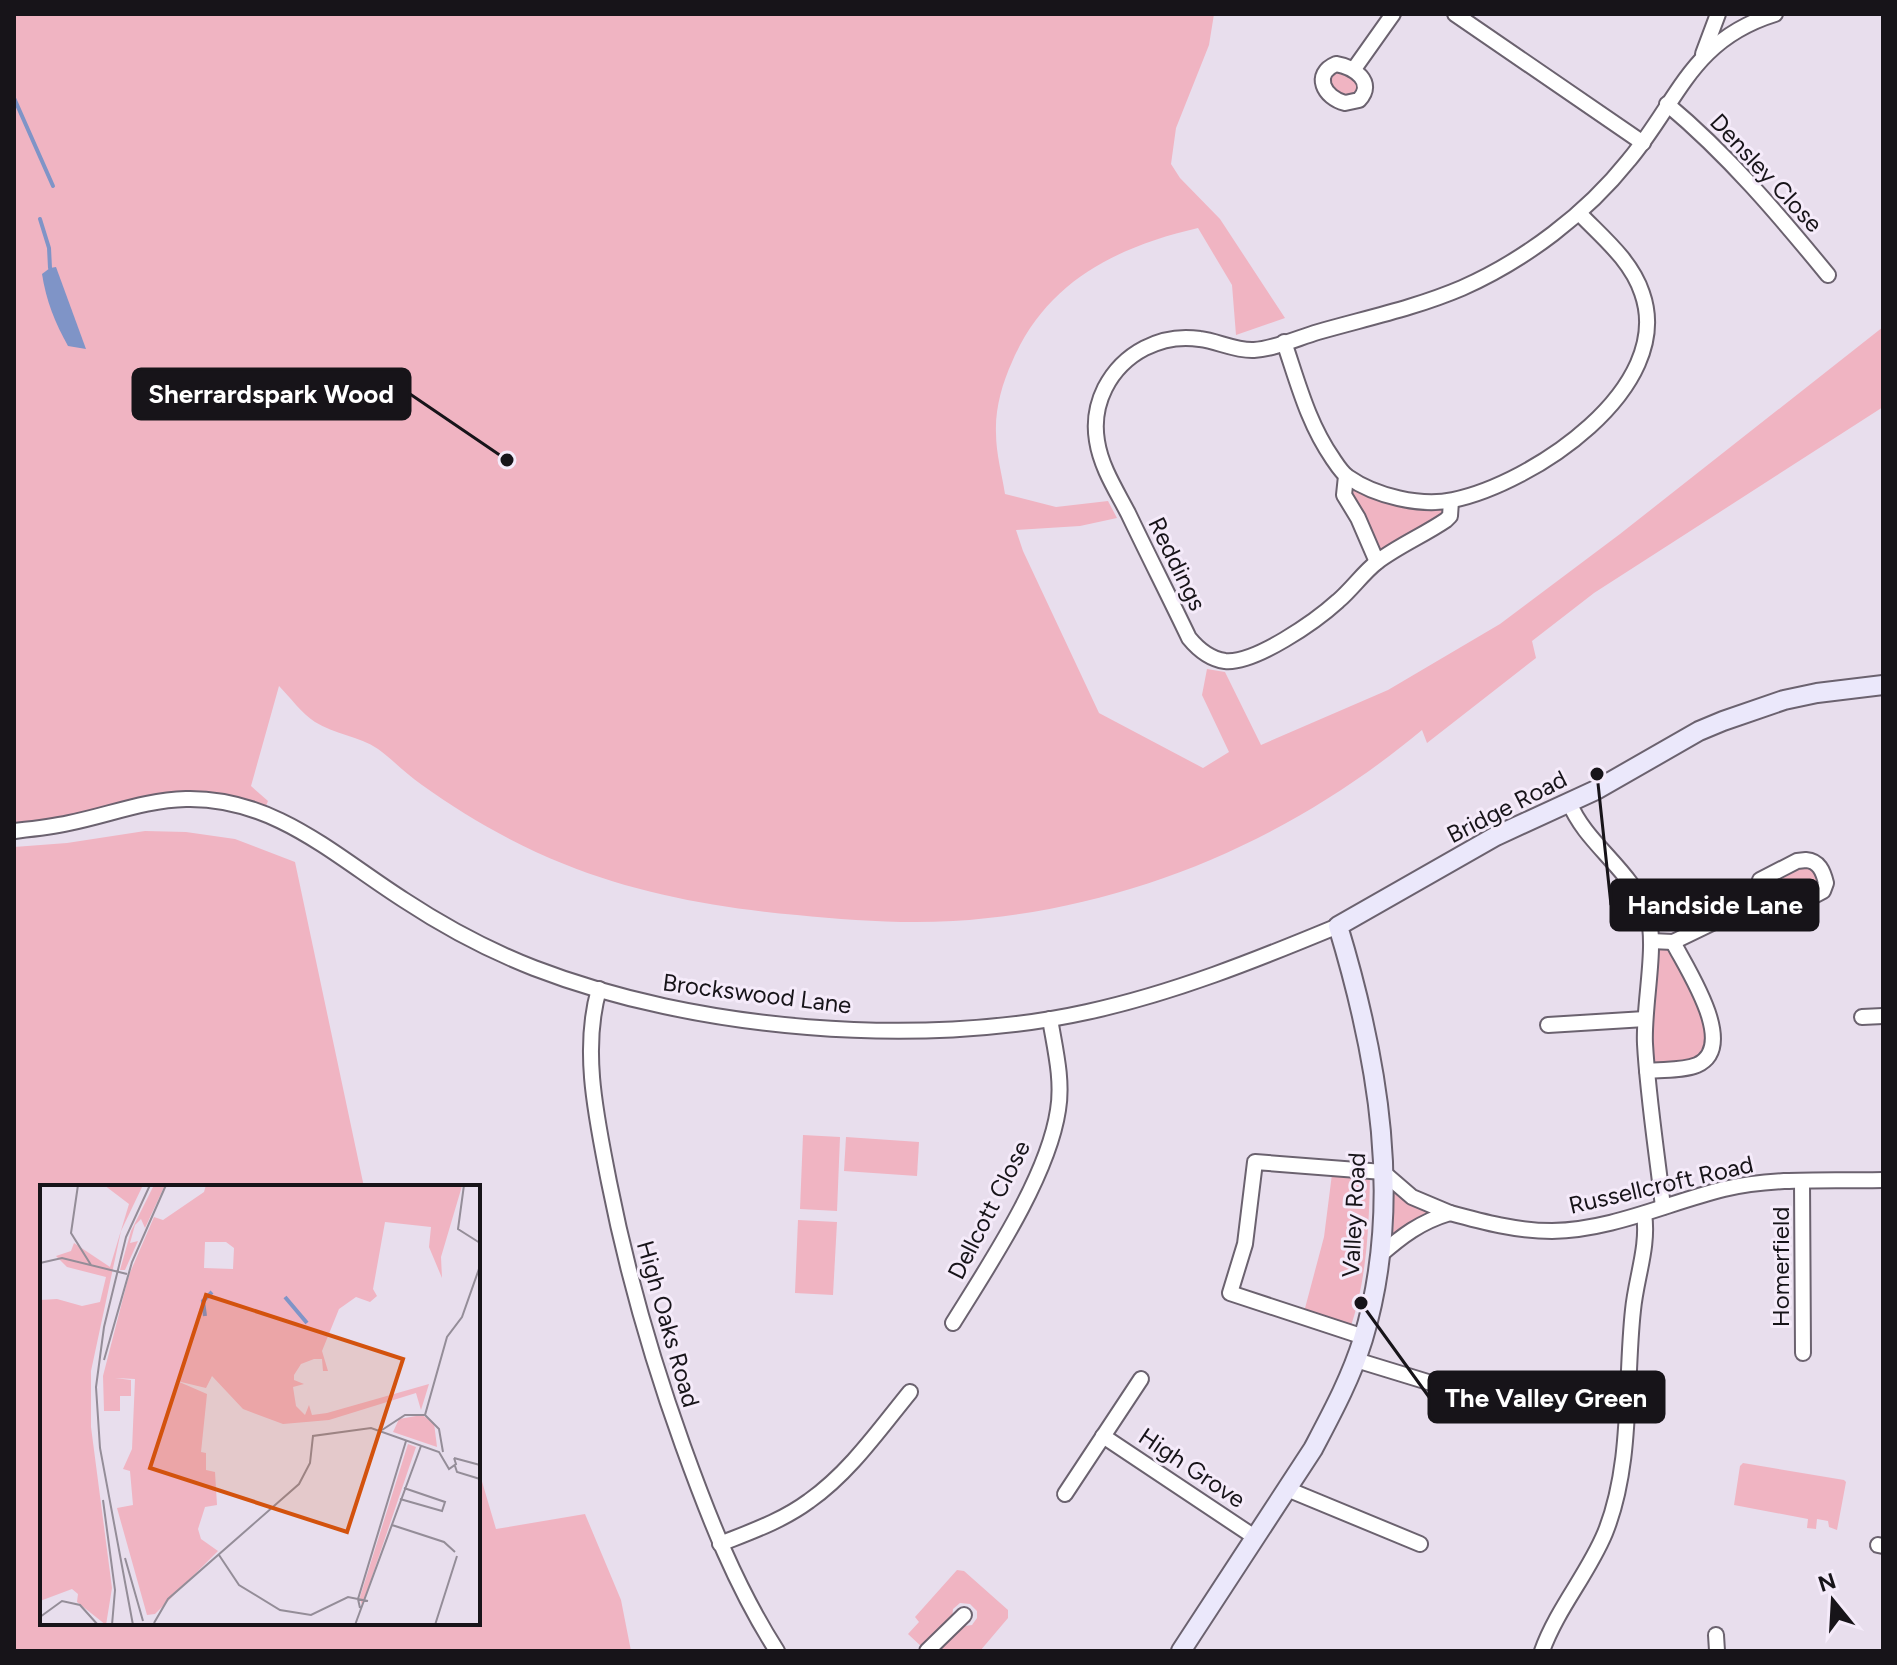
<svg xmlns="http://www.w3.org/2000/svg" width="1897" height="1665" font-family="Figtree,sans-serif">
<rect width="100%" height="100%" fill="#e8deed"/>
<g fill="#f0b4c2">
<path d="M 14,14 L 1214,14 L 1209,45 L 1176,128 L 1171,164 L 1180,178 L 1220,219 L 1285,318 L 1236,335 L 1232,285 L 1198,228 C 1116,247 1046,282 1012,362 C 1002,384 995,409 996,433 C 996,454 1002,474 1005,494 L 1056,507 L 1108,501 L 1117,518 L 1080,526 L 1016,530 L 1023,551 L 1099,713 L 1203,768 L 1229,752 L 1202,695 L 1207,669 L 1225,672 L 1261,745 L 1388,690 L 1500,624 L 1620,534 L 1883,327 L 1883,407 L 1594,593 L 1532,641 L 1536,658 L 1427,743 L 1422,730 C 1289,841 1127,910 953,921 C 901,924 848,920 797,915 C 718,908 638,894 564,864 C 514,844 465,816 422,785 C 406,774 393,760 378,749 C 359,736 334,734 315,722 C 302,714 290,697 279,686 L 251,786 L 268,801 L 266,806 L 223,796 L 14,828 Z"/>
<polygon points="1342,68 1361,85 1359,95 1334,96 1326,77"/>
<polygon points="1355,487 1443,508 1446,514 1381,551 1378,549 1351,493"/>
<polygon points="145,831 186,832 235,839 295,862 364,1187 42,1187 42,1623 478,1623 478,1468 496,1529 585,1514 621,1600 631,1651 14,1651 14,847 67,843"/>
<polygon points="1800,865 1816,867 1821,889 1785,905 1765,897 1764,883"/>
<polygon points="1662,949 1669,949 1696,991 1711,1043 1695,1063 1655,1064 1650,1053 1657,951"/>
<polygon points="803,1135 840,1137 837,1211 800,1209"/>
<polygon points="846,1137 919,1142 917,1176 844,1171"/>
<path d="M 1332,1174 L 1370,1175 C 1369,1227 1367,1279 1350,1329 L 1304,1312 L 1324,1237 Z"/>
<polygon points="1394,1191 1428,1211 1427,1215 1411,1222 1393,1236"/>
<polygon points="798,1220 837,1222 833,1295 795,1293"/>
<polygon points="1743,1463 1844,1480 1846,1482 1837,1530 1829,1527 1828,1521 1817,1519 1816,1529 1807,1528 1808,1519 1734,1505 1740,1466"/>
<polygon points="957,1570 964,1571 1008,1610 1008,1618 980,1651 935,1651 958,1627 972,1625 977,1618 977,1611 970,1604 960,1603 953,1609 952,1619 923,1648 908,1634 919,1622 915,1617"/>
</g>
<path fill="#7f94c7" d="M 56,267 L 86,349 L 68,346 C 55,323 46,300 42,274 L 50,268 Z"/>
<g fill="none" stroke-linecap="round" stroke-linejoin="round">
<g stroke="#7f94c7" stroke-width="4">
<polyline points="14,98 53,186"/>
<polyline points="40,219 49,248 50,268"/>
</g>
<defs>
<g id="minor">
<polyline points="1455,14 1643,143"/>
<polyline points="1703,54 1718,14"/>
<path d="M 1336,64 C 1354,67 1376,82 1359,100 L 1345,103 C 1324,98 1312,74 1336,64 Z"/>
<polyline points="1354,69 1393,14"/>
<path d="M 1667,104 C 1728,155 1778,214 1828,275"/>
<path d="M 1284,342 C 1298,383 1308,423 1333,459 C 1337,465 1342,473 1348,477 C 1375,496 1421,507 1453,500 C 1531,484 1676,389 1642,293 C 1631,260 1602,237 1579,213"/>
<polyline points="1346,476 1344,495 1358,518 1377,562"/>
<path d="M 1451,501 L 1450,516 L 1446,520 C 1424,535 1398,546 1377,562 C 1363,573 1352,589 1338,601 C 1316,621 1255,664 1225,661 C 1210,659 1198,649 1189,638 C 1169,596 1148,555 1128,513 C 1116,490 1101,467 1097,441 C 1094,423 1097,404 1105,388 C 1123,353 1161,333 1200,339 C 1217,341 1236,351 1254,350 C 1274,349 1298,338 1318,332 C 1367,318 1415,308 1462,288 C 1525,260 1586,214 1629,160 C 1679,100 1691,40 1775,14"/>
<path d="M 1569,802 C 1586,845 1633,870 1648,916 C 1657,947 1643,1008 1645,1044 C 1648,1098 1657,1153 1663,1207"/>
<path d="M 14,831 C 32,829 51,827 69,823 C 109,815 145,800 186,799 C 274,797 335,856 404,900 C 445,927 488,950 534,968 C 694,1030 920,1049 1087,1012 C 1174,993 1256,960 1338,926"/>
<path d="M 1806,860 C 1819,861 1823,871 1826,883 L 1823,891 L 1787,910 C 1771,908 1753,899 1760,880 L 1797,861 Z"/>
<polyline points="1651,941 1673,942 1762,899"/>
<path d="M 599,989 C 581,1051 597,1120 609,1182 C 627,1273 652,1360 683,1446 C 709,1518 736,1587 777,1651"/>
<polyline points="1862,1017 1883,1016"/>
<polyline points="1548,1025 1645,1019"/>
<path d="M 1647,1071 C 1663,1069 1683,1071 1697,1065 C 1739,1046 1686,968 1673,942"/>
<polyline points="1802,1181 1803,1353"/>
<path d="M 1450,1213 C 1483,1222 1517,1231 1552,1231 C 1612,1230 1667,1203 1724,1189 C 1775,1177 1831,1181 1883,1180"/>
<path d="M 953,1323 C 989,1265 1048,1177 1058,1110 C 1063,1080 1055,1049 1050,1019"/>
<path d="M 1364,1337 L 1230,1293 L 1245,1244 L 1255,1162 L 1383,1172 L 1412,1197 L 1450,1213 C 1420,1222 1402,1236 1379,1256"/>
<polyline points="1356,1360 1441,1386"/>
<polyline points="1103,1436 1256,1538"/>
<polyline points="1287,1489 1420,1544"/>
<polyline points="1065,1494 1141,1379"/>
<path d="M 720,1544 C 750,1532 782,1521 809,1501 C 849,1473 879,1430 910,1392"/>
<polyline points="1878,1545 1883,1546"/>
<polyline points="1716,1635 1717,1651"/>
<polyline points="927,1651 964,1615"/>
<path d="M 1542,1651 C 1557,1609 1588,1574 1605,1533 C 1633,1464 1625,1382 1633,1310 C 1636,1278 1649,1246 1644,1214"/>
</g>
<path id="secondary" d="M 1181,1651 L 1313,1449 C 1332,1413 1351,1378 1363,1339 C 1404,1203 1378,1058 1338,926 L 1496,836 L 1596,790 L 1699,731 L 1723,721 L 1784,700 L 1817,693 L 1883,685"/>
</defs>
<use href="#minor" stroke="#6b626f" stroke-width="18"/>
<use href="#secondary" stroke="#6b626f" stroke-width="22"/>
<use href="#minor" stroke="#fff" stroke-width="14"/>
<use href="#secondary" stroke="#ebe8fb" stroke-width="18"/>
</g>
<g text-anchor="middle" stroke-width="6" stroke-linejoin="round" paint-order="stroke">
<g font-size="24" fill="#171419" stroke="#f5ebfa">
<text transform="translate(1766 173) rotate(47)" y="8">Densley Close</text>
<text transform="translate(1177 564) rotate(64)" y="8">Reddings</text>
<text transform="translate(1507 807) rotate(-27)" y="8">Bridge Road</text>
<text transform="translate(757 994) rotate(7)" y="8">Brockswood Lane</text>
<text transform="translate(1661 1185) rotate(-13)" y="8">Russellcroft Road</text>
<text transform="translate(989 1210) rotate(-63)" y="8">Dellcott Close</text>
<text transform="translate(1354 1215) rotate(-87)" y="8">Valley Road</text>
<text transform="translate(1781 1267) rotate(-90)" y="8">Homerfield</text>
<text transform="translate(668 1324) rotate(74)" y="8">High Oaks Road</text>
<text transform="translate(1192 1468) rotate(34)" y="8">High Grove</text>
</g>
</g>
<g transform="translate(40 1185)">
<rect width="440" height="440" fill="#e8deed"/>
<path d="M 64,0 L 103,0 L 81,46 L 51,186 L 51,242 L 72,403 L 66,440 L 37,417 L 38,409 L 32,404 L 0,416 L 0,115 L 17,114 L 42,121 L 60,117 L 66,92 L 27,82 L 16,71 L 31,66 L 34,58 L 70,82 L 89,19 ZM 114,0 L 125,0 L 105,43 L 101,34 L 95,40 L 90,58 L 98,56 L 85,85 L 80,85 L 91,46 ZM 166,0 L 422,1 L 401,72 L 402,93 L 389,62 L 391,42 L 345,37 L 333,104 L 337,111 L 330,117 L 316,112 L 299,124 L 282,166 L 288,186 L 283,186 L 282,174 L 274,174 L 261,179 L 254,190 L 254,195 L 264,199 L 253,202 L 256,221 L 265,230 L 269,220 L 272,230 L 287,228 L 389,199 L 381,225 L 376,208 L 289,235 L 243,239 L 203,224 L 172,191 L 166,203 L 137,196 L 167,209 L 161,267 L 166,268 L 166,285 L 175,287 L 177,320 L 165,322 L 158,344 L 161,354 L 178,366 L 115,429 L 107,430 L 77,323 L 93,320 L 90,286 L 83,284 L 92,264 L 95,194 L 75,193 L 91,195 L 91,211 L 80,211 L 80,226 L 64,226 L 63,191 L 89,90 L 114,32 L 123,35 L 164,7 ZM 165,57 L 186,57 L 194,63 L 193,84 L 164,83 ZM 382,230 L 394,238 L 397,262 L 353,247 L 359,234 ZM 368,259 L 376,262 L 322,421 L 320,412 Z" fill="#f0b4c2" fill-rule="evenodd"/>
<path fill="none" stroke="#7f94c7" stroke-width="4" d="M 245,112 L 267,138M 165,131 L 163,116 L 172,107"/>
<path fill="none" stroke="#948d98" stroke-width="2" d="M 38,0 L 31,48 L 51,80M 424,0 L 418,44 L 440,58M 0,78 L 22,73 L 87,89M 64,175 L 92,77 L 126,0M 385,230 L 407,152 L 422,132 L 440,81M 342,245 L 365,230 L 385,230 L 399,244 L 403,267M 414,273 L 440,280M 415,281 L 417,287 L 440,294M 360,314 L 402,326 L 405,317 L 364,303M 63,315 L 75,405 L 72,440M 352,340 L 404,357 L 415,367M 179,370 L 199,400 L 240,425 L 271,430 L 308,412 L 328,416M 85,373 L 103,436M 320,423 L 318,414 L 366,256M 0,432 L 22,416 L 40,420 L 58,440M 114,438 L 128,414 L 259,299 L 270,278 L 273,251 L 331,243 L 399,267 L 409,284 L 416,279 L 414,273M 93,440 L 60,263 L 56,202 L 64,142 L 86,52 L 110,0M 315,440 L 381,261M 395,440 L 417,371"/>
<path fill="#d3520d" fill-opacity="0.15" stroke="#d3520d" stroke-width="4" d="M 166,110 L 363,174 L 307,347 L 110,283 Z"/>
<rect width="440" height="440" fill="none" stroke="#171419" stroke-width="4"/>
</g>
<path fill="none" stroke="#171419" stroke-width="3" d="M507 460L410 394M1597 774L1611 905M1361 1303L1429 1397"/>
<g fill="#171419" stroke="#f5ebfa" stroke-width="3">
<circle cx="507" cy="460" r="8"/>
<circle cx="1597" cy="774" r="8"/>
<circle cx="1361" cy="1303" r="8"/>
</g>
<g fill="#171419" stroke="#171419" stroke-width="3">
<rect x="133" y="369" width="277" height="50" rx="8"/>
<rect x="1611" y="880" width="207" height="50" rx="8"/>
<rect x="1429" y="1372" width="235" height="50" rx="8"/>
</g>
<g font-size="26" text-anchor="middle" font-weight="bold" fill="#fff">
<text x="271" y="403">Sherrardspark Wood</text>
<text x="1715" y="914">Handside Lane</text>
<text x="1546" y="1407">The Valley Green</text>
</g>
<rect width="1897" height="1665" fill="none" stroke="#171419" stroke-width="32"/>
<g transform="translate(1833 1601) rotate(342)" stroke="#f5ebfa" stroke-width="6" paint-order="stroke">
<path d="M0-6L14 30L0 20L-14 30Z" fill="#171419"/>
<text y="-12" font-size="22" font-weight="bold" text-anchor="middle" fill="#171419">N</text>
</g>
</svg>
